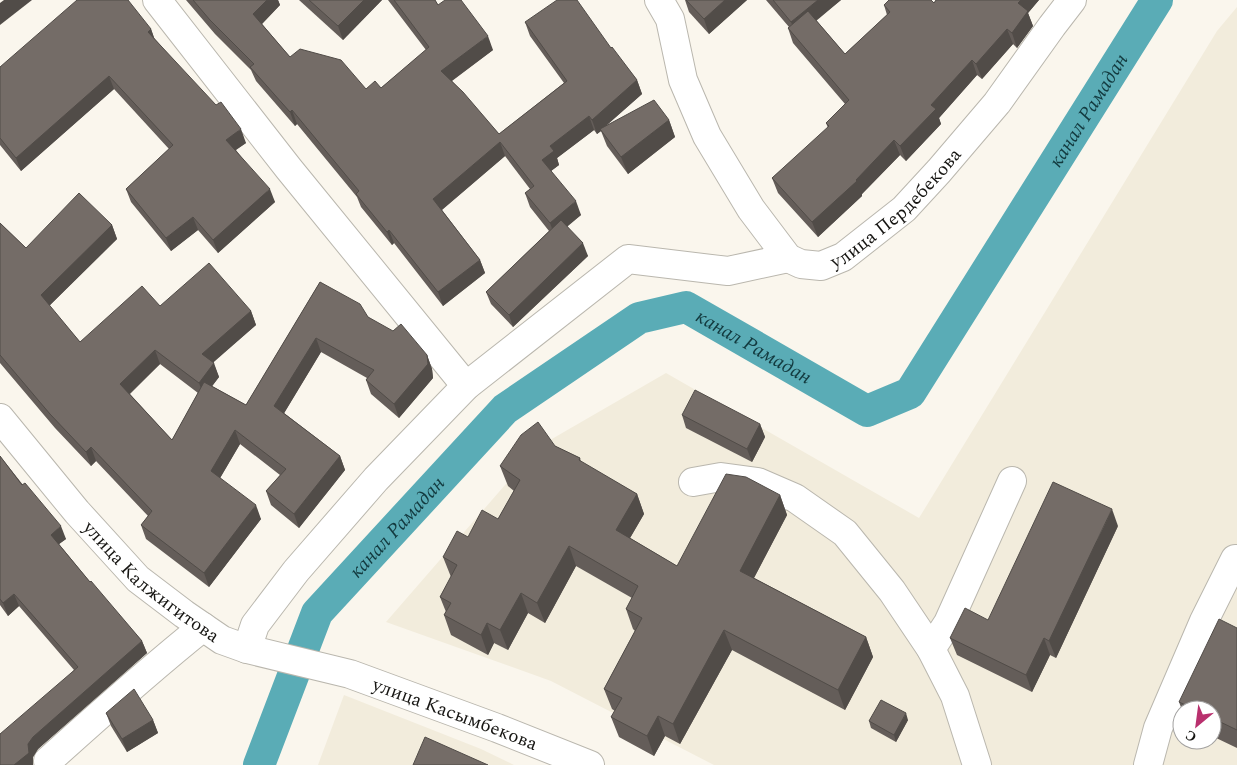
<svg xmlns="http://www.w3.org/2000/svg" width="1237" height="765" font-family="Spectral,serif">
<rect width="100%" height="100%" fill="#faf6ed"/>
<g fill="#f2ecdc" fill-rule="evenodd">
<path d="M 1237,7 L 1237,765 L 714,765 L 551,681 L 386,622 L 538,447 L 666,373 L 919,518 L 1217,31 ZM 1182,710 L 1212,710 L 1212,740 L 1182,740 Z"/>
<polygon points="344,695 481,749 514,765 318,765"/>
</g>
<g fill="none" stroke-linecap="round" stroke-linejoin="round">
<path stroke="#5aacb6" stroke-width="32" id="s1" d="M 259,765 L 317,613 L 505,409 L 639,318 L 686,307 L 867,411 L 910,393 L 1157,0"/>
<defs>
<g id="minor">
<polyline points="157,0 289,169 466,386"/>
<path id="s2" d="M 659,0 L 670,19 L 683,80 L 707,136 L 751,209 L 788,258 L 801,264 L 821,266 L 843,257 L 904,209 L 939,171 L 997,103 L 1052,26 L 1072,0"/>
<path id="s3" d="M 0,418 L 77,512 L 138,579 L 184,614 L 222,640 L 247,649 L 350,674 L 497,728 L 590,765"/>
<polyline points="693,482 721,477 758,482 795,498 845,533 892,591 931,649 955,696 977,765"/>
<polyline points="247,649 255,625 296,571 376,479 466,386 628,259 728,271 788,258"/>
<polyline points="931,649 948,623 1012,481"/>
<path d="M 48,761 C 99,715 149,670 203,627"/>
<polyline points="1148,765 1158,728 1204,621 1235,559"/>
</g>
</defs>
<use href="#minor" stroke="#bab7ae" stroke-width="30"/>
<use href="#minor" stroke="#fff" stroke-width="28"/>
</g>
<g fill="#645d59" fill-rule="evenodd">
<polygon points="186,0 278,0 280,5 262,24 290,57 366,89 381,88 426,50 388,0 435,0 438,5 493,50 452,81 499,134 564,83 530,36 525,22 611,48 637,80 642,94 607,125 669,120 675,137 628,174 607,146 601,131 597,134 594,130 557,158 559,165 551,171 581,215 567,226 588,256 513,327 491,304 486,292 549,231 530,207 525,193 530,189 505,156 442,210 480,260 485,273 443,306 394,243 392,245 361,207 357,197 297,124 295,126 256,81 251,70 215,34"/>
<polygon points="299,0 382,0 343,40"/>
<polygon points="685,0 747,0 709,34 689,12"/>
<polygon points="766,0 841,0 816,20 845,54 887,15 884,5 934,3 936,0 1039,0 1028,13 1033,26 1017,48 1013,44 982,79 977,75 939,118 941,124 906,161 900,155 862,194 862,196 818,237 778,193 772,178 828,128 826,123 845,104 793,43 788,28 789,27"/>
<polygon points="151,29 154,38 246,143 236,150 275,202 218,253 198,230 171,251 131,202 126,189 169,149 114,89 21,171 0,145 0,67"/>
<path d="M 0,223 L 26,248 L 112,225 L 117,239 L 49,306 L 80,342 L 160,306 L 251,311 L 256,325 L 213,362 L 219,377 L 212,386 L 246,405 L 320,282 L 368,317 L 427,355 L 432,369 L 433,378 L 399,418 L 371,394 L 366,380 L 367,378 L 321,352 L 284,413 L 340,456 L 345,470 L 299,528 L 271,505 L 266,491 L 280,475 L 240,444 L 220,478 L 261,519 L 209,587 L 146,539 L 141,525 L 148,516 L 96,461 L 91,466 L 55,428 L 0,363 ZM 160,364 L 198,393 L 172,440 L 130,394 Z"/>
<polygon points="682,415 760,424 765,437 752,462 686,428"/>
<polygon points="555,446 580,458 581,462 637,494 644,514 630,538 677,566 780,495 787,515 754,578 866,637 873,657 845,710 732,650 680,744 665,736 654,756 619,737 611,717 615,711 612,709 604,689 635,631 633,629 626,609 632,598 576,566 545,623 528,613 508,650 494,643 488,655 451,635 444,615 446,612 440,597 451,577 443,557 468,537 498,519 514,491 508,486 500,466"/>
<polygon points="0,456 66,539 59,544 90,582 142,641 147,653 38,749 33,757 33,765 0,765 74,670 19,606 8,616 0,605"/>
<polygon points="1118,526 1056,658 1050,655 1032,692 957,655 950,638 988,620"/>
<polygon points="1237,628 1237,748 1212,736 1212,710 1182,710 1179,702"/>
<polygon points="106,713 153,720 158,733 127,752 111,726"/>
<polygon points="908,720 896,742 871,728 869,721"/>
</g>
<g fill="#514c48">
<polygon points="4,0 32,0 0,25 0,3"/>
<polygon points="267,0 278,0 280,5 258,28 253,14"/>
<polygon points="364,0 382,0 343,40 338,26"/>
<polygon points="725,0 747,0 709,34 704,19"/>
<polygon points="818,0 841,0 797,37 791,22"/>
<polygon points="1021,0 1039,0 1028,13 1033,26 1017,48 1012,33 1018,3"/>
<polygon points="151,29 156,43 148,32"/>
<polygon points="1007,29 1013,44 982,79 976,64"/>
<polygon points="488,36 493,50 446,85 441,71"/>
<polygon points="972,60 977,75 939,118 941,124 906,161 900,146 931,105"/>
<polygon points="109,76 114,89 21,171 16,158"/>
<polygon points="637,80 642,94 601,130 600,129 601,131 597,134 592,120"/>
<polygon points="292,110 297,124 295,126 290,112"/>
<polygon points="589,116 594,130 557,158 559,165 547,174 542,160 550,146"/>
<polygon points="669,120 675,137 628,174 621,157"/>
<polygon points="241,129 246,143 231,153 226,140"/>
<polygon points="894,140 900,155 862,194 862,196 818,237 812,222 856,180"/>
<polygon points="500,142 505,156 438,213 433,199"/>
<polygon points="270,189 275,202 218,253 213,240"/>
<polygon points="576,201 581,215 555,237 550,223"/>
<polygon points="193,217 198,230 171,251 166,238"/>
<polygon points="112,225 117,239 46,309 41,295"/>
<polygon points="389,230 394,243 392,245 387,232"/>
<polygon points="583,243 588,256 513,327 509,315"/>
<polygon points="480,260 485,273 443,306 438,292"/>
<polygon points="251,311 256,325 207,368 202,354"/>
<polygon points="316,338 321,352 280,420 274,406"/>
<polygon points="155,350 160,364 125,398 120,384"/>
<polygon points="427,355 432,369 433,378 399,418 394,404"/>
<polygon points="214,363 219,377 204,397 199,383"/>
<polygon points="760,424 765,437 752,462 747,449"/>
<polygon points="235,430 240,444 216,485 211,471"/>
<polygon points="91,447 96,461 91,466 86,452"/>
<polygon points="340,456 345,470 299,528 294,514"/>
<polygon points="637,494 644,514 623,550 616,530"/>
<polygon points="780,495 787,515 747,591 740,571"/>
<polygon points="256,505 261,519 209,587 204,573"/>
<polygon points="1112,509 1118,526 1056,658 1049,641"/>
<polygon points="61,526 66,539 55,547 51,535"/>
<polygon points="569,546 576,566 545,623 537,603"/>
<polygon points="521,593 528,613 508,650 500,630"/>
<polygon points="14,594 19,606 8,616 3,603"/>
<polygon points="487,623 494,643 488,655 481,635"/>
<polygon points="724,630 732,650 680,744 673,724"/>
<polygon points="866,637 873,657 845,710 838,690"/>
<polygon points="1044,638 1050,655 1032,692 1026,675"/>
<polygon points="142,641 147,653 38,749 33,757 33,765 14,765 33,737"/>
<polygon points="906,713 908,720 896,742 894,735"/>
<polygon points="658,716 665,736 654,756 647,736"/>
<polygon points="153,720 158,733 127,752 122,739"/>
</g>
<g fill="#746c67" stroke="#514c48">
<polygon points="77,0 128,0 151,29 148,32 216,105 221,102 241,129 226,140 270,189 213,240 193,217 166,238 126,189 173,145 109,76 16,158 0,138 0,67"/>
<polygon points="193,0 267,0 253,14 290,57 300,49 341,60 366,89 375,81 381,88 429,47 394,0 435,0 438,5 445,0 461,0 488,36 441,71 463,92 499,134 567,81 525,22 557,0 577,0 611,48 612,47 637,80 592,120 589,116 550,146 554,151 542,160 576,201 550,223 525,193 534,186 500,142 433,199 480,260 438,292 389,230 387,232 356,194 359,191 292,110 290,112 250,67 254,64 210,20"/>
<polygon points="309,0 364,0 338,26"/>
<polygon points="686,0 725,0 704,19"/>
<polygon points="773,0 818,0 791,22"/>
<polygon points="889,0 931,0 934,3 936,0 1021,0 1018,3 1028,11 1012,33 1007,29 976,64 972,60 931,105 936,109 900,146 894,140 856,180 857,181 812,222 772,178 829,126 826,123 849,100 788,28 808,11 845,54 890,12 884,5"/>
<polygon points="654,100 669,120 621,157 600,129"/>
<polygon points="79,193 112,225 41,295 80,342 142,286 160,306 209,263 251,311 202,354 214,363 199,383 155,350 120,384 172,440 204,382 246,405 320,282 360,304 368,317 393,331 401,324 427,355 428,364 394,404 366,380 374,370 316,338 274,406 340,456 294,514 266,491 286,469 235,430 211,471 256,505 204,573 141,525 152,511 91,447 86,452 50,414 0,355 0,223 26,248"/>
<polygon points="561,220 583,243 509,315 486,292"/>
<polygon points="695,390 760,424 747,449 682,415"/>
<polygon points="538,422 555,446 580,458 579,460 637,494 616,530 677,566 726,474 746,477 780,495 740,571 866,637 838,690 724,630 673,724 658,716 647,736 611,717 622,698 604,689 642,618 626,609 638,586 569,546 537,603 521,593 500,630 487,623 481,635 444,615 451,603 440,597 457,565 443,557 457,531 468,537 482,510 498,519 520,480 500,466 521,435"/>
<polygon points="0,456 22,485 25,483 61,526 51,535 90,582 91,581 142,641 33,737 28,744 29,753 14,765 0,765 0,734 78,667 14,594 3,603 0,599"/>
<polygon points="1053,482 1112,509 1049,641 1044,638 1026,675 950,638 965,608 988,620"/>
<polygon points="1219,619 1237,628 1237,730 1212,718 1212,710 1196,710 1179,702"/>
<polygon points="134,689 153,720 122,739 106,713"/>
<polygon points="881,700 906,713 894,735 869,721"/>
<polygon points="425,737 488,765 413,765"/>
</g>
<g text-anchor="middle" stroke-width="4" stroke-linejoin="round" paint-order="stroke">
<g font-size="19" fill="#161512" stroke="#fff">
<text dy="7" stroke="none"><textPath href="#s2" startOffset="422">улица Пердебекова</textPath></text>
<text dy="7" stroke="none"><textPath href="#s3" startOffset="224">улица Калжигитова</textPath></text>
<text dy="7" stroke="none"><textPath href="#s3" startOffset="561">улица Касымбекова</textPath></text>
</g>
<g font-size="20" font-style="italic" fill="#133a3f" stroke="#fff">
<text dy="7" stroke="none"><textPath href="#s1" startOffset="1240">канал Рамадан</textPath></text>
<text dy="7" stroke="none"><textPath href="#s1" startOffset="729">канал Рамадан</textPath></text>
<text dy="7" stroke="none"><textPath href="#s1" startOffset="280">канал Рамадан</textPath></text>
</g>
</g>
<g transform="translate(1197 725) rotate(209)"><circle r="24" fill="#ffffff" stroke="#a2a1a0"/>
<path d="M0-4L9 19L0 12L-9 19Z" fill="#b9306e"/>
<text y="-8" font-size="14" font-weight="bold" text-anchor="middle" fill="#161512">С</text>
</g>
</svg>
